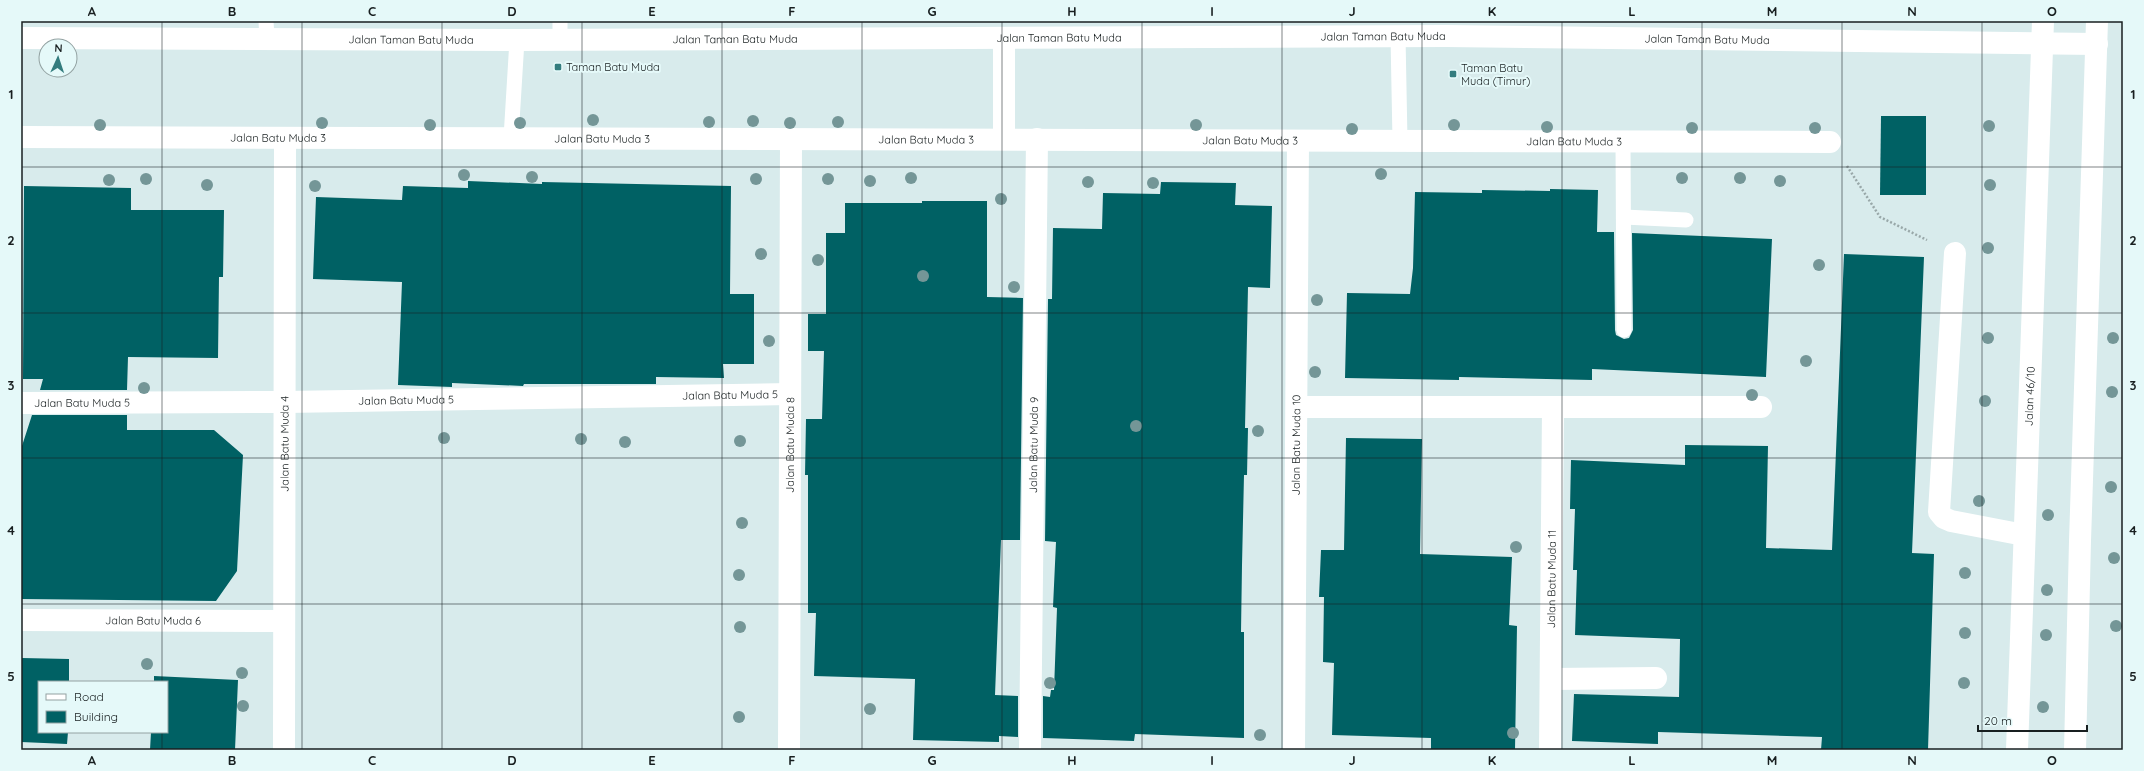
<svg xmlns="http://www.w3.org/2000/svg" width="2144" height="771" font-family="Quicksand,sans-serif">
<rect width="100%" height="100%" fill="#d8ebec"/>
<g fill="#006164">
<polygon points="1881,116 1926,116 1926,195 1880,195"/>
<polygon points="468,181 542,184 542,182 731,186 730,294 754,294 754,364 723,364 724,378 656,377 656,384 524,384 523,386 452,383 452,387 398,385 402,282 313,279 316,197 402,200 403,186 468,188"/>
<polygon points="1161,182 1236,183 1235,205 1272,206 1270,288 1248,287 1245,428 1248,428 1247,475 1244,475 1242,565 1241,632 1244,632 1244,738 1135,734 1134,741 1043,738 1043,696 1050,697 1051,690 1054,690 1057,608 1053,607 1056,542 1045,541 1048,299 1052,299 1053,228 1102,229 1103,193 1160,194"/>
<polygon points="24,186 131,188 131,210 224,210 223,277 219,277 218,358 128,357 127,390 40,390 43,379 23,379"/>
<polygon points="1550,189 1598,190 1597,232 1614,232 1615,330 1616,335 1624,339 1629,338 1633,330 1632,233 1772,239 1766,377 1592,369 1592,380 1459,377 1459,380 1345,378 1347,293 1410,294 1413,268 1415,192 1482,193 1482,190 1550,191"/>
<polygon points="922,201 987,201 987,297 1023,298 1020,540 1001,540 995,695 1018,696 1018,737 999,736 999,742 913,740 915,679 814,676 816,613 808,613 808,475 805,475 806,419 822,419 824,351 808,351 808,314 826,314 826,233 845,233 845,203 922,203"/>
<polygon points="1844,254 1924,257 1912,553 1934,554 1928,750 1821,750 1822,737 1658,732 1658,744 1572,741 1574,694 1679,697 1680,639 1575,635 1577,570 1573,570 1575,509 1570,509 1571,460 1685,465 1685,445 1768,446 1766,548 1832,550"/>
<polygon points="32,415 127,415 127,430 214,430 243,455 237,571 216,601 21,599 21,449"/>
<polygon points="1346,438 1422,439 1420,554 1512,557 1509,625 1517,626 1515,750 1431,750 1431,738 1332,735 1334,663 1323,662 1324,597 1319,597 1321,550 1344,550"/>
<polygon points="22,658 69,659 69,682 39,682 39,732 68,732 67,744 21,742"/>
<polygon points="154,676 238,680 235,750 150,750 151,732 167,732 167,682 154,682"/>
</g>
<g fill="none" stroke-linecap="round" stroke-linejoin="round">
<polyline stroke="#99a8a9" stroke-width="2.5" stroke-dasharray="2 2" stroke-linecap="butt" points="1847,166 1880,217 1927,240"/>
<g stroke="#fff" stroke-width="15">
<polyline points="266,21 267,39"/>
<polyline points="560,21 560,40"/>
<polyline points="1398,36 1400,141"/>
<polyline points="511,138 517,40"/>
<polyline points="1623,142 1624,330"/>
<polyline points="1624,217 1686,220"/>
</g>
<g stroke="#fff" stroke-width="22">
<polyline points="1004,39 1004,139"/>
<path id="s1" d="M 21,137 L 1830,142"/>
<polyline points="1955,253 1939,512 1944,518 1951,521 2024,535"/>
<path id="s2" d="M 21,403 L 285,402 L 790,394"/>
<polyline points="1297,407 1761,407"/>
<path id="s3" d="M 21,620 L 284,621"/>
<polyline points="1551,679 1656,678"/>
<path id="s4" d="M 284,750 L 285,138"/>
<path id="s5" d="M 789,750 L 791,140"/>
<path id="s6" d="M 1030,750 L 1037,139"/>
<path id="s7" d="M 1294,750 L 1298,141"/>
<path id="s8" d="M 1550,750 L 1553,407"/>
</g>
<path stroke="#fff" stroke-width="22" id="s9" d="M 21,38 L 517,40 L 1446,36 L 2097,44"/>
<g stroke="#fff" stroke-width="22">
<path id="s10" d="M 2017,750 L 2043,21"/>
<polyline points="2075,750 2080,541 2097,21"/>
</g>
</g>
<g fill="#749697">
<circle cx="593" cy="120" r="6"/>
<circle cx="753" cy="121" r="6"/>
<circle cx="709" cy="122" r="6"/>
<circle cx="838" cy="122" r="6"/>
<circle cx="322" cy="123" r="6"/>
<circle cx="520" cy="123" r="6"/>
<circle cx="790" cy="123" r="6"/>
<circle cx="100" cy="125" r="6"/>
<circle cx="430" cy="125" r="6"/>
<circle cx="1196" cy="125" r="6"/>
<circle cx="1454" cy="125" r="6"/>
<circle cx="1989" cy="126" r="6"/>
<circle cx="1547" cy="127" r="6"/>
<circle cx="1692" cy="128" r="6"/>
<circle cx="1815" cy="128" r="6"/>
<circle cx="1352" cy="129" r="6"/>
<circle cx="1381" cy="174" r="6"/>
<circle cx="464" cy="175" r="6"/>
<circle cx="532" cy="177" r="6"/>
<circle cx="911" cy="178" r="6"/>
<circle cx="1682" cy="178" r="6"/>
<circle cx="1740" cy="178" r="6"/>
<circle cx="146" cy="179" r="6"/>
<circle cx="756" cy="179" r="6"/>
<circle cx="828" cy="179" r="6"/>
<circle cx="109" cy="180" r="6"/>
<circle cx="870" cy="181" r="6"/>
<circle cx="1780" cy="181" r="6"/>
<circle cx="1088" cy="182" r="6"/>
<circle cx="1153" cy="183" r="6"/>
<circle cx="207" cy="185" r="6"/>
<circle cx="1990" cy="185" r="6"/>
<circle cx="315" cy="186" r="6"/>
<circle cx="1001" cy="199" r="6"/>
<circle cx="1988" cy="248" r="6"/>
<circle cx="761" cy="254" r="6"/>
<circle cx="818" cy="260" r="6"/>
<circle cx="1819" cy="265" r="6"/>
<circle cx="923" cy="276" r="6"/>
<circle cx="1014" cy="287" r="6"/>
<circle cx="1317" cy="300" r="6"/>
<circle cx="1988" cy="338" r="6"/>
<circle cx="2113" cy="338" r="6"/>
<circle cx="769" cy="341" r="6"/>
<circle cx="1806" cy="361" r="6"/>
<circle cx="1315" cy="372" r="6"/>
<circle cx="144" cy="388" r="6"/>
<circle cx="2112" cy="392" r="6"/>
<circle cx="1752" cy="395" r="6"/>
<circle cx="1985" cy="401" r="6"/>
<circle cx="1136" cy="426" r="6"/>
<circle cx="1258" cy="431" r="6"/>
<circle cx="444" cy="438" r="6"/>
<circle cx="581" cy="439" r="6"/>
<circle cx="740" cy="441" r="6"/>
<circle cx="625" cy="442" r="6"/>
<circle cx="2111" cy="487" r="6"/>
<circle cx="1979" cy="501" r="6"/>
<circle cx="2048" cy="515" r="6"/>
<circle cx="742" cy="523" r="6"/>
<circle cx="1516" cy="547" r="6"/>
<circle cx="2114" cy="558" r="6"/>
<circle cx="1965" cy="573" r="6"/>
<circle cx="739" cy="575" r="6"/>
<circle cx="2047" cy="590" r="6"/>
<circle cx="2116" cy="626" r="6"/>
<circle cx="740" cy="627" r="6"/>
<circle cx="1965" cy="633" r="6"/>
<circle cx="2046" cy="635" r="6"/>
<circle cx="147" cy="664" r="6"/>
<circle cx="242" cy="673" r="6"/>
<circle cx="1050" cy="683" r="6"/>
<circle cx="1964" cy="683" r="6"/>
<circle cx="243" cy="706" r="6"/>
<circle cx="2043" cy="707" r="6"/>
<circle cx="870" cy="709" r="6"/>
<circle cx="739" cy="717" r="6"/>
<circle cx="1513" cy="733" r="6"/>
<circle cx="1260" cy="735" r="6"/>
</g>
<path fill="none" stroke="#181f20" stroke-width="1" stroke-opacity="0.55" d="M 162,21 L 162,682M 302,21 L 302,750M 442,21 L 442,750M 582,21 L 582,750M 722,21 L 722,750M 862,21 L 862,750M 1002,21 L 1002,750M 1142,21 L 1142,750M 1282,21 L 1282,750M 1422,21 L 1422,750M 1562,21 L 1562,750M 1702,21 L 1702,750M 1842,21 L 1842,750M 1982,21 L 1982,750M 21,167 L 2123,167M 21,313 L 2123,313M 21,458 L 2123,458M 21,604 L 2123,604M 162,732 L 162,750"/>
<g fill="#337c7e" stroke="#e5f9f9" stroke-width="1.5">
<rect x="554" y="63" width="8" height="8" rx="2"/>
<rect x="1449" y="70" width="8" height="8" rx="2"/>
</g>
<g text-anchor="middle" stroke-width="4" stroke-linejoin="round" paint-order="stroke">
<g font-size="11" fill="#181f20" stroke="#e5f9f9">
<text dy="4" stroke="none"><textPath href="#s9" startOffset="1362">Jalan Taman Batu Muda</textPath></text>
<text dy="4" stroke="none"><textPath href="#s9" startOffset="1038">Jalan Taman Batu Muda</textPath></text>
<text dy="4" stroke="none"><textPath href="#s9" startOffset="1686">Jalan Taman Batu Muda</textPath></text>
<text dy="4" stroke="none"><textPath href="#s9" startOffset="390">Jalan Taman Batu Muda</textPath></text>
<text dy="4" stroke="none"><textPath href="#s9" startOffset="714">Jalan Taman Batu Muda</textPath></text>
<text dy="4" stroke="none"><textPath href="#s1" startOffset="257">Jalan Batu Muda 3</textPath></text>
<text dy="4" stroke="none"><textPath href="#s1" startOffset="581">Jalan Batu Muda 3</textPath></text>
<text dy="4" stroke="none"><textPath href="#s1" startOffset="905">Jalan Batu Muda 3</textPath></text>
<text dy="4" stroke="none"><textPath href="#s1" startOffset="1229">Jalan Batu Muda 3</textPath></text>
<text dy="4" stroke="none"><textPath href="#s1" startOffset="1553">Jalan Batu Muda 3</textPath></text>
<text dy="4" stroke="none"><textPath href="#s2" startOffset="709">Jalan Batu Muda 5</textPath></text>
<text dy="4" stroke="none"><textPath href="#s10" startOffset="354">Jalan 46/10</textPath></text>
<text dy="4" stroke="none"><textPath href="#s2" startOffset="385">Jalan Batu Muda 5</textPath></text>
<text dy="4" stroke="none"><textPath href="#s2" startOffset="61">Jalan Batu Muda 5</textPath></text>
<text dy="4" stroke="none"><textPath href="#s4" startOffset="306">Jalan Batu Muda 4</textPath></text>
<text dy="4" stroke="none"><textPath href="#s5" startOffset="305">Jalan Batu Muda 8</textPath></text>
<text dy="4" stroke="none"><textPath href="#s6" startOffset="305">Jalan Batu Muda 9</textPath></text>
<text dy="4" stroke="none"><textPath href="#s7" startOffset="305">Jalan Batu Muda 10</textPath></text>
<text dy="4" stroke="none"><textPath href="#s8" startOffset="171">Jalan Batu Muda 11</textPath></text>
<text dy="4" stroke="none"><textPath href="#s3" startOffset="132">Jalan Batu Muda 6</textPath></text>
</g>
<g font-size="11" fill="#181f20" stroke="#e5f9f9" text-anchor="start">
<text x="566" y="71">Taman Batu Muda</text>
<text x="1461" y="72">Taman Batu<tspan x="1461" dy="13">Muda (Timur)</tspan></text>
</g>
</g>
<rect width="2144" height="771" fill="none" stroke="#e5f9f9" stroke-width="44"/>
<rect x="38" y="681" width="130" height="52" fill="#e5f9f9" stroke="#93a2a2"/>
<rect x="46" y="694" width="20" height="6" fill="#ffffff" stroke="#93a2a2"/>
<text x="74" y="701" font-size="12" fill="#181f20">Road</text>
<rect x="46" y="711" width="20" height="12" fill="#006164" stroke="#93a2a2"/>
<text x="74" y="721" font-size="12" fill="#181f20">Building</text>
<g transform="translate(58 58) rotate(3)"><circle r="19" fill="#e5f9f9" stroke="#93a2a2"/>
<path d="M0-3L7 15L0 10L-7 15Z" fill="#337c7e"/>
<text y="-6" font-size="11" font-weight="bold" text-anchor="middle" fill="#181f20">N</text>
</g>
<path d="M1978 725v6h109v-6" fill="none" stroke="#181f20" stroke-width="2"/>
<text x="1984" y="725" font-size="12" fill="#181f20" stroke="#e5f9f9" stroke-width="3" paint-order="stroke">20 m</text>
<rect x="22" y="22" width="2100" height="727" fill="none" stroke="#181f20" stroke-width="1.5"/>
<g font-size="13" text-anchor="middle" font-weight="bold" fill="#181f20">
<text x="92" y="16">A</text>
<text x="232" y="16">B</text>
<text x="372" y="16">C</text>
<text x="512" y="16">D</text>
<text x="652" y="16">E</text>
<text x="792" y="16">F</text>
<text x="932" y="16">G</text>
<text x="1072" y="16">H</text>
<text x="1212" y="16">I</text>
<text x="1352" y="16">J</text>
<text x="1492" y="16">K</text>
<text x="1632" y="16">L</text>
<text x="1772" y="16">M</text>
<text x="1912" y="16">N</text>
<text x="2052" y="16">O</text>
<text x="11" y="99">1</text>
<text x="2133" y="99">1</text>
<text x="11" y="245">2</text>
<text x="2133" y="245">2</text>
<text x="11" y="390">3</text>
<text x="2133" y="390">3</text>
<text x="11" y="535">4</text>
<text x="2133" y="535">4</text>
<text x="11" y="681">5</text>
<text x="2133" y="681">5</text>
<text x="92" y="765">A</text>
<text x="232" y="765">B</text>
<text x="372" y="765">C</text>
<text x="512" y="765">D</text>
<text x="652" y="765">E</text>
<text x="792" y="765">F</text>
<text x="932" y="765">G</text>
<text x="1072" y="765">H</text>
<text x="1212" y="765">I</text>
<text x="1352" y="765">J</text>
<text x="1492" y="765">K</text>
<text x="1632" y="765">L</text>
<text x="1772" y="765">M</text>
<text x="1912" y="765">N</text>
<text x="2052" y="765">O</text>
</g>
</svg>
